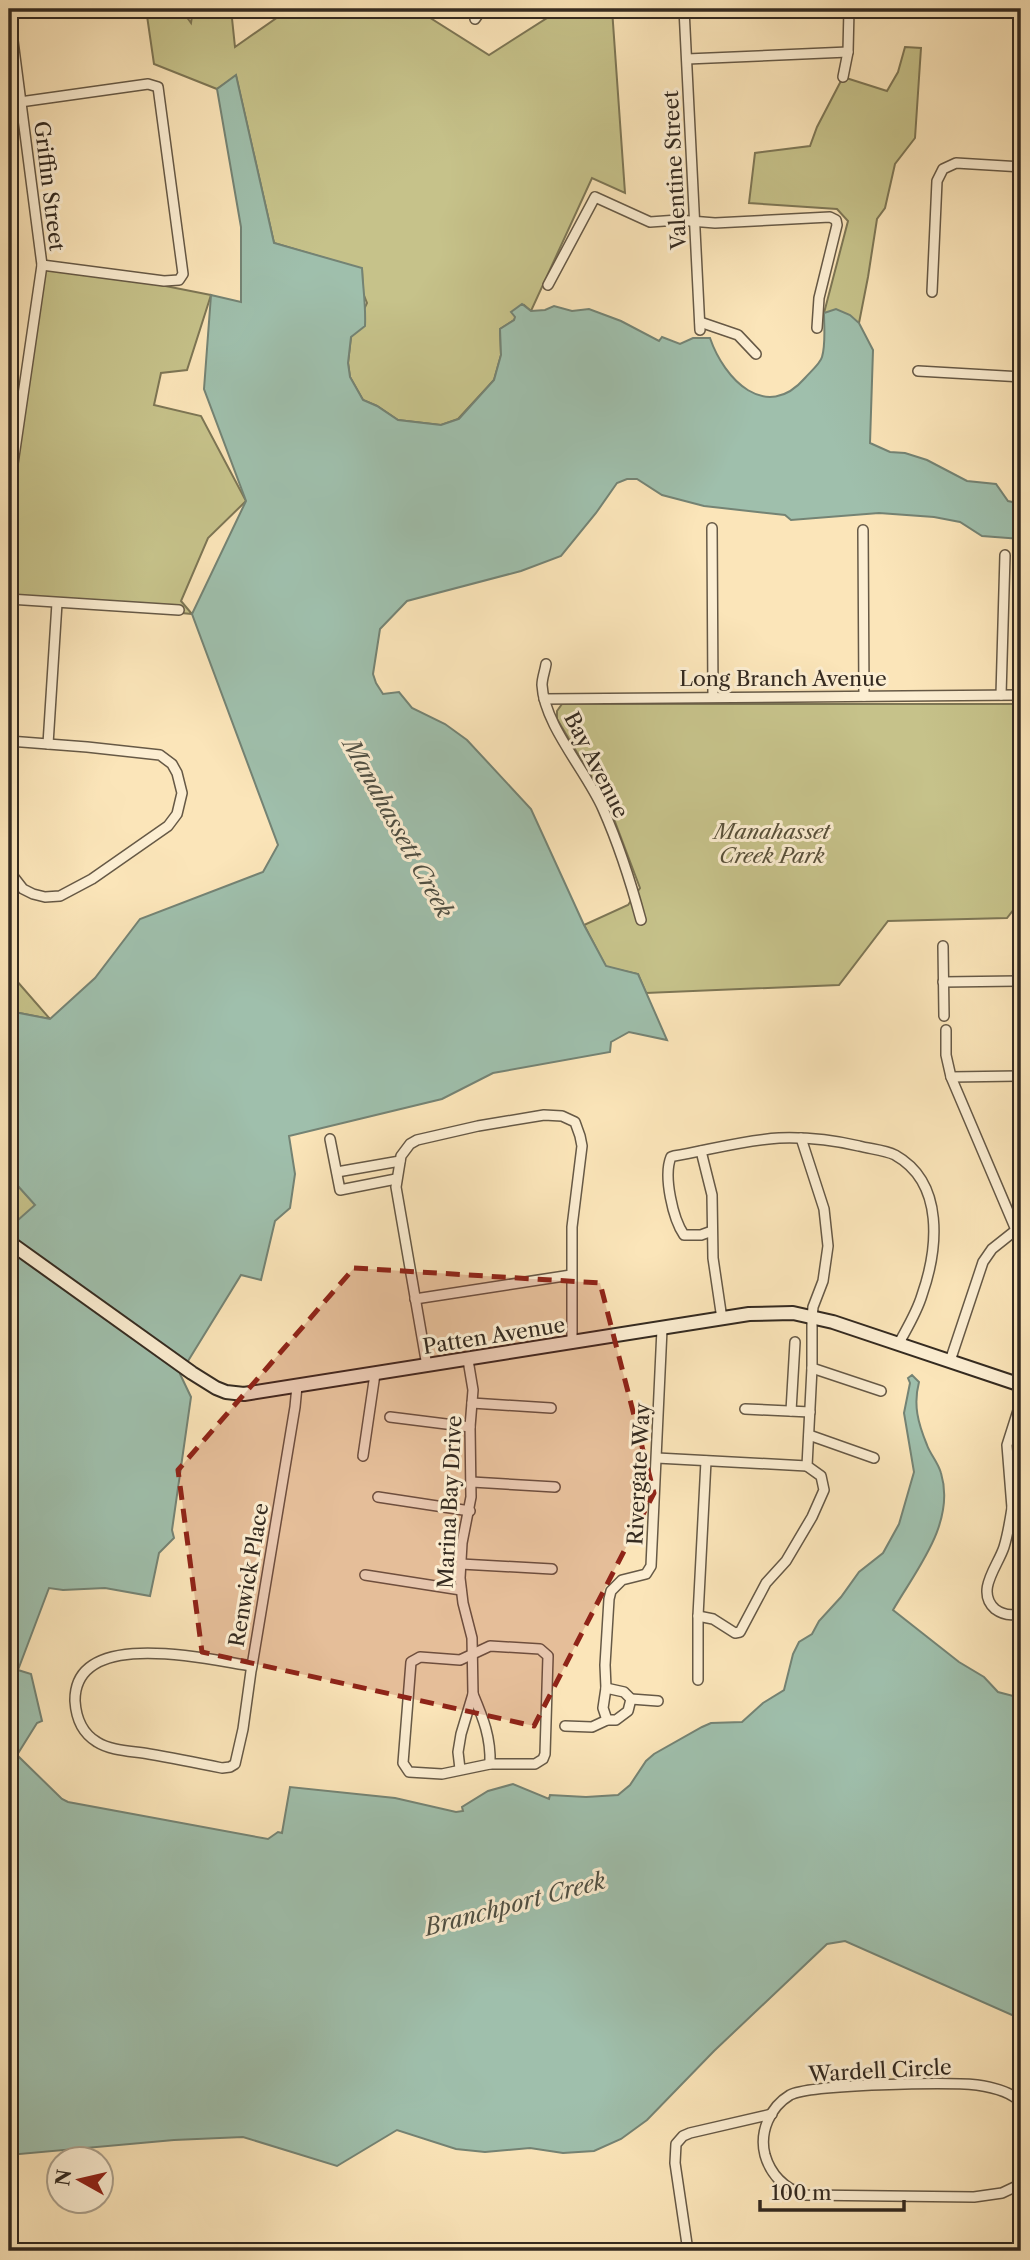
<svg xmlns="http://www.w3.org/2000/svg" width="1030" height="2260" font-family="'Libre Caslon Text',serif">
<rect width="100%" height="100%" fill="#fbe5b9"/>
<filter id="stains"><feTurbulence type="fractalNoise" baseFrequency=".00286" numOctaves="4"/><feColorMatrix values="0 0 0 0 .2 0 0 0 0 .09 0 0 0 0 .02 0 0 0 .5 -.17"/></filter>
<radialGradient id="worn" r=".72"><stop offset=".6" stop-color="#630" stop-opacity="0"/><stop offset="1" stop-color="#630" stop-opacity=".3"/></radialGradient>
<g fill="#c6c28a" stroke="#7d7655" stroke-width="2">
<polygon points="146,9 181,9 191,23 193,9 231,9 235,47 285,12 287,9 416,9 489,55 550,16 552,9 612,9 625,193 592,178 531,311 524,305 514,320 500,329 501,355 494,380 458,419 441,425 398,420 377,406 363,400 350,377 348,363 351,337 367,303 363,293 362,269 274,243 236,76 217,89 154,64"/>
<polygon points="905,47 921,48 915,138 895,164 885,208 877,219 868,277 859,323 824,313 848,221 837,209 749,203 755,153 810,146 817,127 843,77 887,91 898,72"/>
<polygon points="44,262 211,295 187,370 161,373 154,405 201,416 246,501 208,538 181,601 192,614 9,597 9,498"/>
<polygon points="562,704 1021,704 1021,904 1018,904 1007,918 888,921 839,985 646,993 638,974 606,967 584,925 628,905 640,888 609,806 557,719 557,711"/>
<polygon points="9,972 50,1019 9,1011"/>
<polygon points="9,1176 36,1205 11,1228 9,1226"/>
</g>
<path fill="#9fbfac" stroke="#748374" stroke-width="2" d="M 236,75 L 274,243 L 362,268 C 363,289 366,305 365,326 L 351,337 L 348,363 L 350,377 L 363,400 L 377,406 L 398,420 L 441,425 L 459,419 L 494,380 L 501,355 L 500,329 L 514,320 L 515,317 L 511,312 L 522,304 L 531,311 L 545,310 L 554,306 L 572,311 L 589,309 L 621,321 L 659,341 L 662,337 L 680,344 L 693,338 L 710,338 C 724,379 766,423 805,378 C 810,372 820,364 822,357 C 826,343 824,328 824,313 L 836,309 L 850,315 L 859,323 L 873,350 L 870,443 L 890,452 L 905,453 L 927,460 L 967,481 L 996,484 L 1008,501 L 1021,504 L 1021,539 L 982,536 L 960,522 L 934,517 L 879,513 L 791,520 L 785,515 L 704,506 L 662,495 L 637,479 L 627,479 L 617,483 L 596,513 L 561,556 L 521,571 L 407,601 L 380,629 L 373,674 L 376,683 L 383,694 L 399,692 L 412,708 L 445,724 L 467,740 L 531,809 L 584,925 L 606,966 L 638,974 L 667,1040 L 629,1032 L 611,1042 L 610,1052 L 493,1073 L 442,1099 L 289,1136 L 295,1174 L 290,1208 L 275,1221 L 261,1280 L 241,1275 L 180,1374 L 191,1397 L 172,1530 L 174,1538 L 159,1553 L 150,1596 L 105,1588 L 63,1590 L 49,1588 L 18,1670 L 31,1674 L 42,1721 L 37,1723 L 17,1755 L 62,1799 L 68,1802 L 268,1839 L 278,1832 L 282,1833 L 290,1787 L 395,1798 L 456,1812 L 463,1811 L 462,1807 L 488,1791 L 513,1784 L 549,1799 L 550,1795 L 586,1797 L 618,1795 L 630,1785 L 646,1761 L 654,1754 L 702,1727 L 711,1723 L 742,1722 L 763,1703 L 784,1690 L 793,1654 L 799,1642 L 812,1634 L 819,1621 L 841,1597 L 859,1572 L 883,1553 L 899,1524 L 914,1472 L 904,1413 L 910,1383 L 908,1378 L 912,1375 L 919,1382 C 913,1405 918,1423 927,1445 C 930,1454 938,1462 941,1473 C 956,1523 916,1570 893,1610 L 959,1662 L 984,1677 L 998,1692 L 1021,1698 L 1021,2019 L 845,1941 L 827,1944 L 714,2051 L 647,2120 L 621,2139 L 594,2151 L 563,2153 L 530,2148 L 485,2152 L 456,2149 L 397,2130 L 337,2166 L 243,2137 L 174,2140 L 9,2155 L 9,1228 L 35,1205 L 9,1176 L 9,1011 L 50,1019 L 95,978 L 140,919 L 263,872 L 278,845 L 192,614 L 246,501 L 204,389 L 211,295 L 241,302 L 241,227 L 217,89 Z"/>
<g fill="none" stroke-linecap="round" stroke-linejoin="round">
<defs>
<g id="street">
<polyline points="684,9 700,330"/>
<polyline points="9,10 42,265 9,491"/>
<polyline points="475,19 482,9"/>
<polyline points="687,59 848,52"/>
<polyline points="843,77 848,52 849,9"/>
<polyline points="20,102 148,84 158,87 183,274 179,280 164,281 42,265"/>
<polyline points="548,285 595,197 650,222 678,220 715,223 830,217 836,220 837,225 819,298 817,328"/>
<polyline points="932,292 937,181 943,169 956,163 1021,167"/>
<polyline points="700,322 738,335 756,354"/>
<polyline points="918,371 1021,377"/>
<polyline points="1018,474 1021,423"/>
<polyline points="712,528 713,696"/>
<polyline points="863,530 864,696"/>
<polyline points="9,599 179,610"/>
<path d="M 546,664 C 545,671 542,678 542,685 C 544,725 587,772 603,809 C 619,845 631,883 641,920"/>
<polyline points="1001,695 1005,555"/>
<polyline points="544,699 1021,695"/>
<polyline points="9,741 87,747 160,755 172,764 177,773 182,793 177,814 168,826 92,879 60,896 45,897 33,894 23,889 9,871"/>
<polyline points="48,744 57,603"/>
<polyline points="943,946 944,1016"/>
<polyline points="943,982 1021,981"/>
<polyline points="946,1030 946,1055 951,1077 1016,1230"/>
<polyline points="951,1077 1021,1076"/>
<polyline points="330,1139 340,1190 396,1179"/>
<polyline points="701,1151 712,1195 713,1258 722,1319"/>
<polyline points="337,1172 400,1161"/>
<path d="M 712,1231 L 701,1235 L 684,1235 C 673,1219 663,1176 671,1157 L 674,1156 C 709,1150 744,1140 779,1138 C 806,1137 833,1140 859,1146 C 870,1149 885,1150 895,1155 C 945,1183 938,1249 922,1295 C 917,1312 907,1328 899,1343"/>
<polyline points="415,1299 571,1275"/>
<polyline points="950,1361 983,1262 992,1249 1021,1226"/>
<polyline points="427,1366 396,1187 401,1156 410,1144 417,1140 478,1126 544,1115 562,1116 575,1122 580,1136 582,1146 572,1227 572,1343"/>
<polyline points="812,1368 881,1391"/>
<polyline points="472,1403 551,1408"/>
<polyline points="745,1409 810,1412"/>
<polyline points="791,1411 795,1342"/>
<polyline points="390,1417 470,1427"/>
<polyline points="809,1435 874,1458"/>
<polyline points="363,1456 375,1374"/>
<polyline points="657,1458 807,1466"/>
<polyline points="472,1482 555,1487"/>
<polyline points="378,1497 470,1511"/>
<polyline points="1012,1508 1007,1445 1021,1401"/>
<path d="M 1021,1511 L 1012,1508 C 1010,1521 1008,1534 1004,1547 C 998,1566 975,1591 995,1609 C 1003,1615 1012,1616 1021,1613"/>
<polyline points="461,1564 552,1569"/>
<polyline points="365,1575 461,1590"/>
<polyline points="698,1616 713,1619 735,1633 740,1632 766,1583 786,1561 812,1517 824,1490 821,1476 807,1466 812,1368 812,1318 813,1307 823,1281 828,1246 824,1209 801,1138"/>
<polygon points="490,1646 540,1649 548,1656 545,1754 543,1759 535,1764 490,1764 442,1774 409,1772 403,1763 411,1662 420,1657 460,1660"/>
<path d="M 252,1666 C 209,1660 74,1626 75,1701 C 76,1717 82,1733 97,1742 C 111,1751 132,1751 149,1754 C 173,1758 198,1763 222,1768 L 230,1767 L 235,1764 L 243,1729 L 251,1671 L 252,1666 L 295,1407 L 297,1386"/>
<polyline points="698,1680 698,1616 706,1461"/>
<path d="M 473,1694 C 483,1718 491,1737 490,1764"/>
<polyline points="631,1699 658,1701"/>
<polyline points="607,1720 603,1708 606,1688 605,1665 609,1599 611,1591 622,1580 646,1574 651,1566 662,1329"/>
<polyline points="565,1726 592,1727 607,1720 616,1720 628,1711 631,1699 624,1692 606,1688"/>
<polyline points="460,1769 458,1752 461,1734 473,1694 472,1638 463,1603 460,1578 462,1543 471,1497 470,1427 473,1390 468,1360"/>
<path d="M 1021,2103 C 1012,2092 991,2087 977,2085 C 949,2082 811,2084 790,2095 C 770,2107 759,2132 765,2155 C 771,2176 784,2188 804,2195 L 974,2197 L 1002,2193 L 1021,2184"/>
<polyline points="688,2251 675,2163 676,2144 683,2136 690,2133 772,2114"/>
</g>
<polyline id="secondary" points="9,1242 192,1373 216,1388 226,1392 244,1394 749,1314 793,1313 833,1322 1021,1385"/>
</defs>
<use href="#street" stroke="#665946" stroke-width="12"/>
<use href="#secondary" stroke="#342a20" stroke-width="16"/>
<use href="#street" stroke="#fceed2" stroke-width="9"/>
<use href="#secondary" stroke="#fceed2" stroke-width="12"/>
</g>
<path fill="#8f2418" fill-opacity="0.2" stroke="#8f2418" stroke-width="5" stroke-dasharray="14 9" stroke-linejoin="round" d="M 354,1268 L 600,1283 L 654,1493 L 534,1726 L 202,1652 L 178,1470 Z"/>
<g text-anchor="middle" stroke-width="6" stroke-linejoin="round" paint-order="stroke">
<g font-size="21" fill="#342a20" stroke="#fceed2">
<text transform="translate(675 170) rotate(-93)" y="7">Valentine Street</text>
<text transform="translate(49 186) rotate(83)" y="7">Griffin Street</text>
<text x="783" y="686">Long Branch Avenue</text>
<text transform="translate(596 765) rotate(63)" y="7">Bay Avenue</text>
<text transform="translate(494 1336) rotate(-9)" y="7">Patten Avenue</text>
<text transform="translate(639 1474) rotate(-87)" y="7">Rivergate Way</text>
<text transform="translate(450 1502) rotate(-87)" y="7">Marina Bay Drive</text>
<text transform="translate(249 1575) rotate(-80)" y="7">Renwick Place</text>
<text transform="translate(880 2071) rotate(-3)" y="7">Wardell Circle</text>
</g>
<g font-size="21" font-style="italic" fill="#58503a" stroke="#fceed2">
<text x="772" y="839">Manahasset<tspan x="772" dy="24">Creek Park</tspan></text>
</g>
<g font-size="23" font-style="italic" fill="#4f4f43" stroke="#fceed2">
<text transform="translate(398 828) rotate(61)" y="8">Manahassett Creek</text>
<text transform="translate(515 1904) rotate(-15)" y="8">Branchport Creek</text>
</g>
</g>
<rect width="1030" height="2260" fill="none" stroke="#fbe5b9" stroke-width="35"/>
<rect x="10" y="10" width="1009" height="2239" fill="none" stroke="#342a20" stroke-width="3.5"/>
<rect x="18" y="18" width="995" height="2225" fill="none" stroke="#342a20" stroke-width="2"/>
<g transform="translate(80 2180) rotate(278)"><circle r="33" fill="#fceed2" stroke="#aca08b" stroke-width="2"/>
<path d="M0-5L12 26L0 18L-12 26Z" fill="#8f2418"/>
<text y="-10" font-size="19" font-weight="bold" text-anchor="middle" fill="#342a20">N</text>
</g>
<path d="M760 2200v10h144v-10" fill="none" stroke="#342a20" stroke-width="3.5"/>
<text x="771" y="2200" font-size="21" fill="#342a20" stroke="#fceed2" stroke-width="5" paint-order="stroke">100 m</text>
<rect width="100%" height="100%" filter="url(#stains)"/>
<rect width="100%" height="100%" fill="url(#worn)"/>
</svg>
